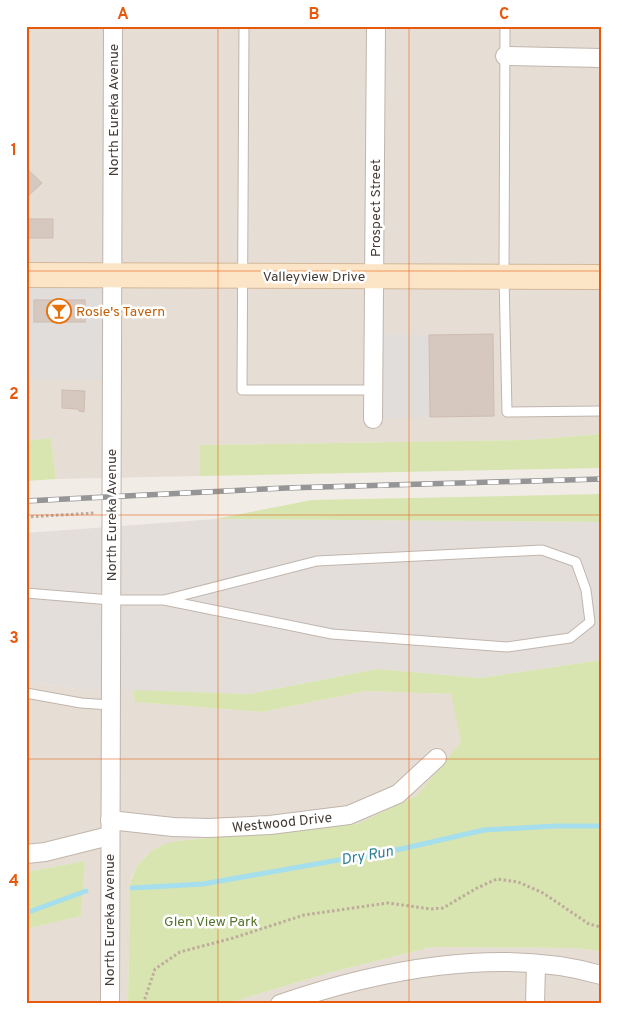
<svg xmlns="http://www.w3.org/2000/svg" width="627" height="1030" font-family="Overpass,sans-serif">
<rect width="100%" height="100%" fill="#f2ece6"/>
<g fill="#e6ddd4">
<polygon points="26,26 601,26 601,434 528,440 200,445 200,476 56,479 51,438 26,441"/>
<polygon points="26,681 76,689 133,690 135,702 262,712 366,691 452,694 461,742 416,796 357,824 177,841 160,846 146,855 141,861 132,876 130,885 128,1004 26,1004 26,929 81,916 85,861 26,872"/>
<polygon points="432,947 573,948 601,951 601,1004 225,1004 328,973"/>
</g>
<polygon fill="#e4dedb" points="215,519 601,522 601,660 480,678 377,669 249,694 76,689 26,681 26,533"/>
<g fill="#d8e5b1">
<polygon points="601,434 601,468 200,476 200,445 528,440"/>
<polygon points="51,438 56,479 26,481 26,441"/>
<polygon points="601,494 601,522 215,519 312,500"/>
<path d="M 601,660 L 601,951 L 573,948 L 432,947 L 328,973 L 225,1004 L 128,1004 L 130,885 C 136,861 152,845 177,841 L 357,824 L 416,796 L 461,742 L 451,694 L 366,691 L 262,712 L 135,702 L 133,690 L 249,694 L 377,669 L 480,678 Z"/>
<polygon points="85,861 81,916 26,929 26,872"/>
</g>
<g fill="#e0dddb">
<polygon points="26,275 112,276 111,380 26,379"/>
<polygon points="374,335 429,335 430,417 373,419"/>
</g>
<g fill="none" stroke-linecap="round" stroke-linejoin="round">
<g stroke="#a5deec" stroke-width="5">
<polyline points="132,888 203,884 401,849 484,830 555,826 601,826"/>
<polyline points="26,913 86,891"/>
</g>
</g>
<g fill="#d6c8bf" stroke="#cebcb0">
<polygon points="26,168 42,183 26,198"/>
<rect x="28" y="219" width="25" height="19"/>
<rect x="34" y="300" width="51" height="22"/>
<polygon points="493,334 494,416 430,417 429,335"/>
<polygon points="62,390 85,391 84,412 79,411 78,409 62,408"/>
</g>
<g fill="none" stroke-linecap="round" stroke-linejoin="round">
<defs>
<g id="lane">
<polyline points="244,26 242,390 373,390"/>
<polyline points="505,26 504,277 507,412 601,411"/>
<polyline points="26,593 111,600 164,600 317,561 542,550 576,562 586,590 590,622 570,638 507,647 332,634 164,600"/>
<polyline points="26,693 81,703 110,705"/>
</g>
<g id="street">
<polyline points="505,56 601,58"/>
<polyline points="373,419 376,26"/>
<polyline points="110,820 173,827 209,828 270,825 349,815 398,794 437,758"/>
<polyline points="26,854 45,852 109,836"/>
<polyline points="110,1004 113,26"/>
<path d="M 280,1004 C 378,970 499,946 601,975"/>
<polyline points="535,1004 536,964"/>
</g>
<polyline id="secondary" points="26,275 601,277"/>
</defs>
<use href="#lane" stroke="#c0b5ac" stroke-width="11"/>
<use href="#street" stroke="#c0b5ac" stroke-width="20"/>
<use href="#secondary" stroke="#d3b89a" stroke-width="26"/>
<g stroke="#beab9b" stroke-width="3" stroke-dasharray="2.5 2.5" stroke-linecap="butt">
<polyline points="26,517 95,513"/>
<polyline points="143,1004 155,969 180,952 233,938 304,915 388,903 431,909 443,908 477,888 497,879 518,882 543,893 589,924 601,927"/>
</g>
<use href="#lane" stroke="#fff" stroke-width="9"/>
<use href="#street" stroke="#fff" stroke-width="18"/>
<use href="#secondary" stroke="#fce4c6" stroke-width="24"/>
<defs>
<polyline id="rail" points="26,501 286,488 601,479"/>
</defs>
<use href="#rail" stroke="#959595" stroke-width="5.5"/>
<use href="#rail" stroke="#fff" stroke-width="4" stroke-dasharray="11" stroke-linecap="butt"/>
</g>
<path fill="none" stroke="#e8590c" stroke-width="1" stroke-opacity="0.55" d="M 218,26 L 218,1004M 409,26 L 409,1004M 26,271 L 601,271M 26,515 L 601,515M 26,759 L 601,759"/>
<defs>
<symbol id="bar-ring" viewBox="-11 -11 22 22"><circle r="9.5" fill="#fff" stroke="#e8710a" stroke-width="1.5"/><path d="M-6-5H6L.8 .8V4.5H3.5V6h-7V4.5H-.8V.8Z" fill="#e8710a"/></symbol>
</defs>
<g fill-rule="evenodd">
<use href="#bar-ring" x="45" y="297" width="28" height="28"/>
</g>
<g text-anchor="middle" stroke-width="5" stroke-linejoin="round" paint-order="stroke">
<g font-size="14" fill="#453c36" stroke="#fff">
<text transform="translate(113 110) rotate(-90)" y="5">North Eureka Avenue</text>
<text transform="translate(375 208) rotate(-90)" y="5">Prospect Street</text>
<text x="314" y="281">Valleyview Drive</text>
<text transform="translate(111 515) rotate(-90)" y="5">North Eureka Avenue</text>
<text transform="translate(282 822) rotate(-6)" y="5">Westwood Drive</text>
<text transform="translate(109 920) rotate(-90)" y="5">North Eureka Avenue</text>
</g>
<g font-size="14" fill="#c56008" stroke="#fff" text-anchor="start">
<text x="76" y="316">Rosie's Tavern</text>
</g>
<g font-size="14" fill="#55732c" stroke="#fff">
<text x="211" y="926">Glen View Park</text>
</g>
<g font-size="15" font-style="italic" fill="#2f7e94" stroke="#fff">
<text transform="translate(367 855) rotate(-10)" y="5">Dry Run</text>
</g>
</g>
<rect width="627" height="1030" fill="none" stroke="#ffffff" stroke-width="55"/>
<rect x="28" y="28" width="572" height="974" fill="none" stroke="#e8590c" stroke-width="2"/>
<g font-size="16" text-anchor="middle" font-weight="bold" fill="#e8590c">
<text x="123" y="19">A</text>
<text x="314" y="19">B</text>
<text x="504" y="19">C</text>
<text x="14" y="155">1</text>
<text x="14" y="399">2</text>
<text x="14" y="643">3</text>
<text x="14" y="886">4</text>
</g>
</svg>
